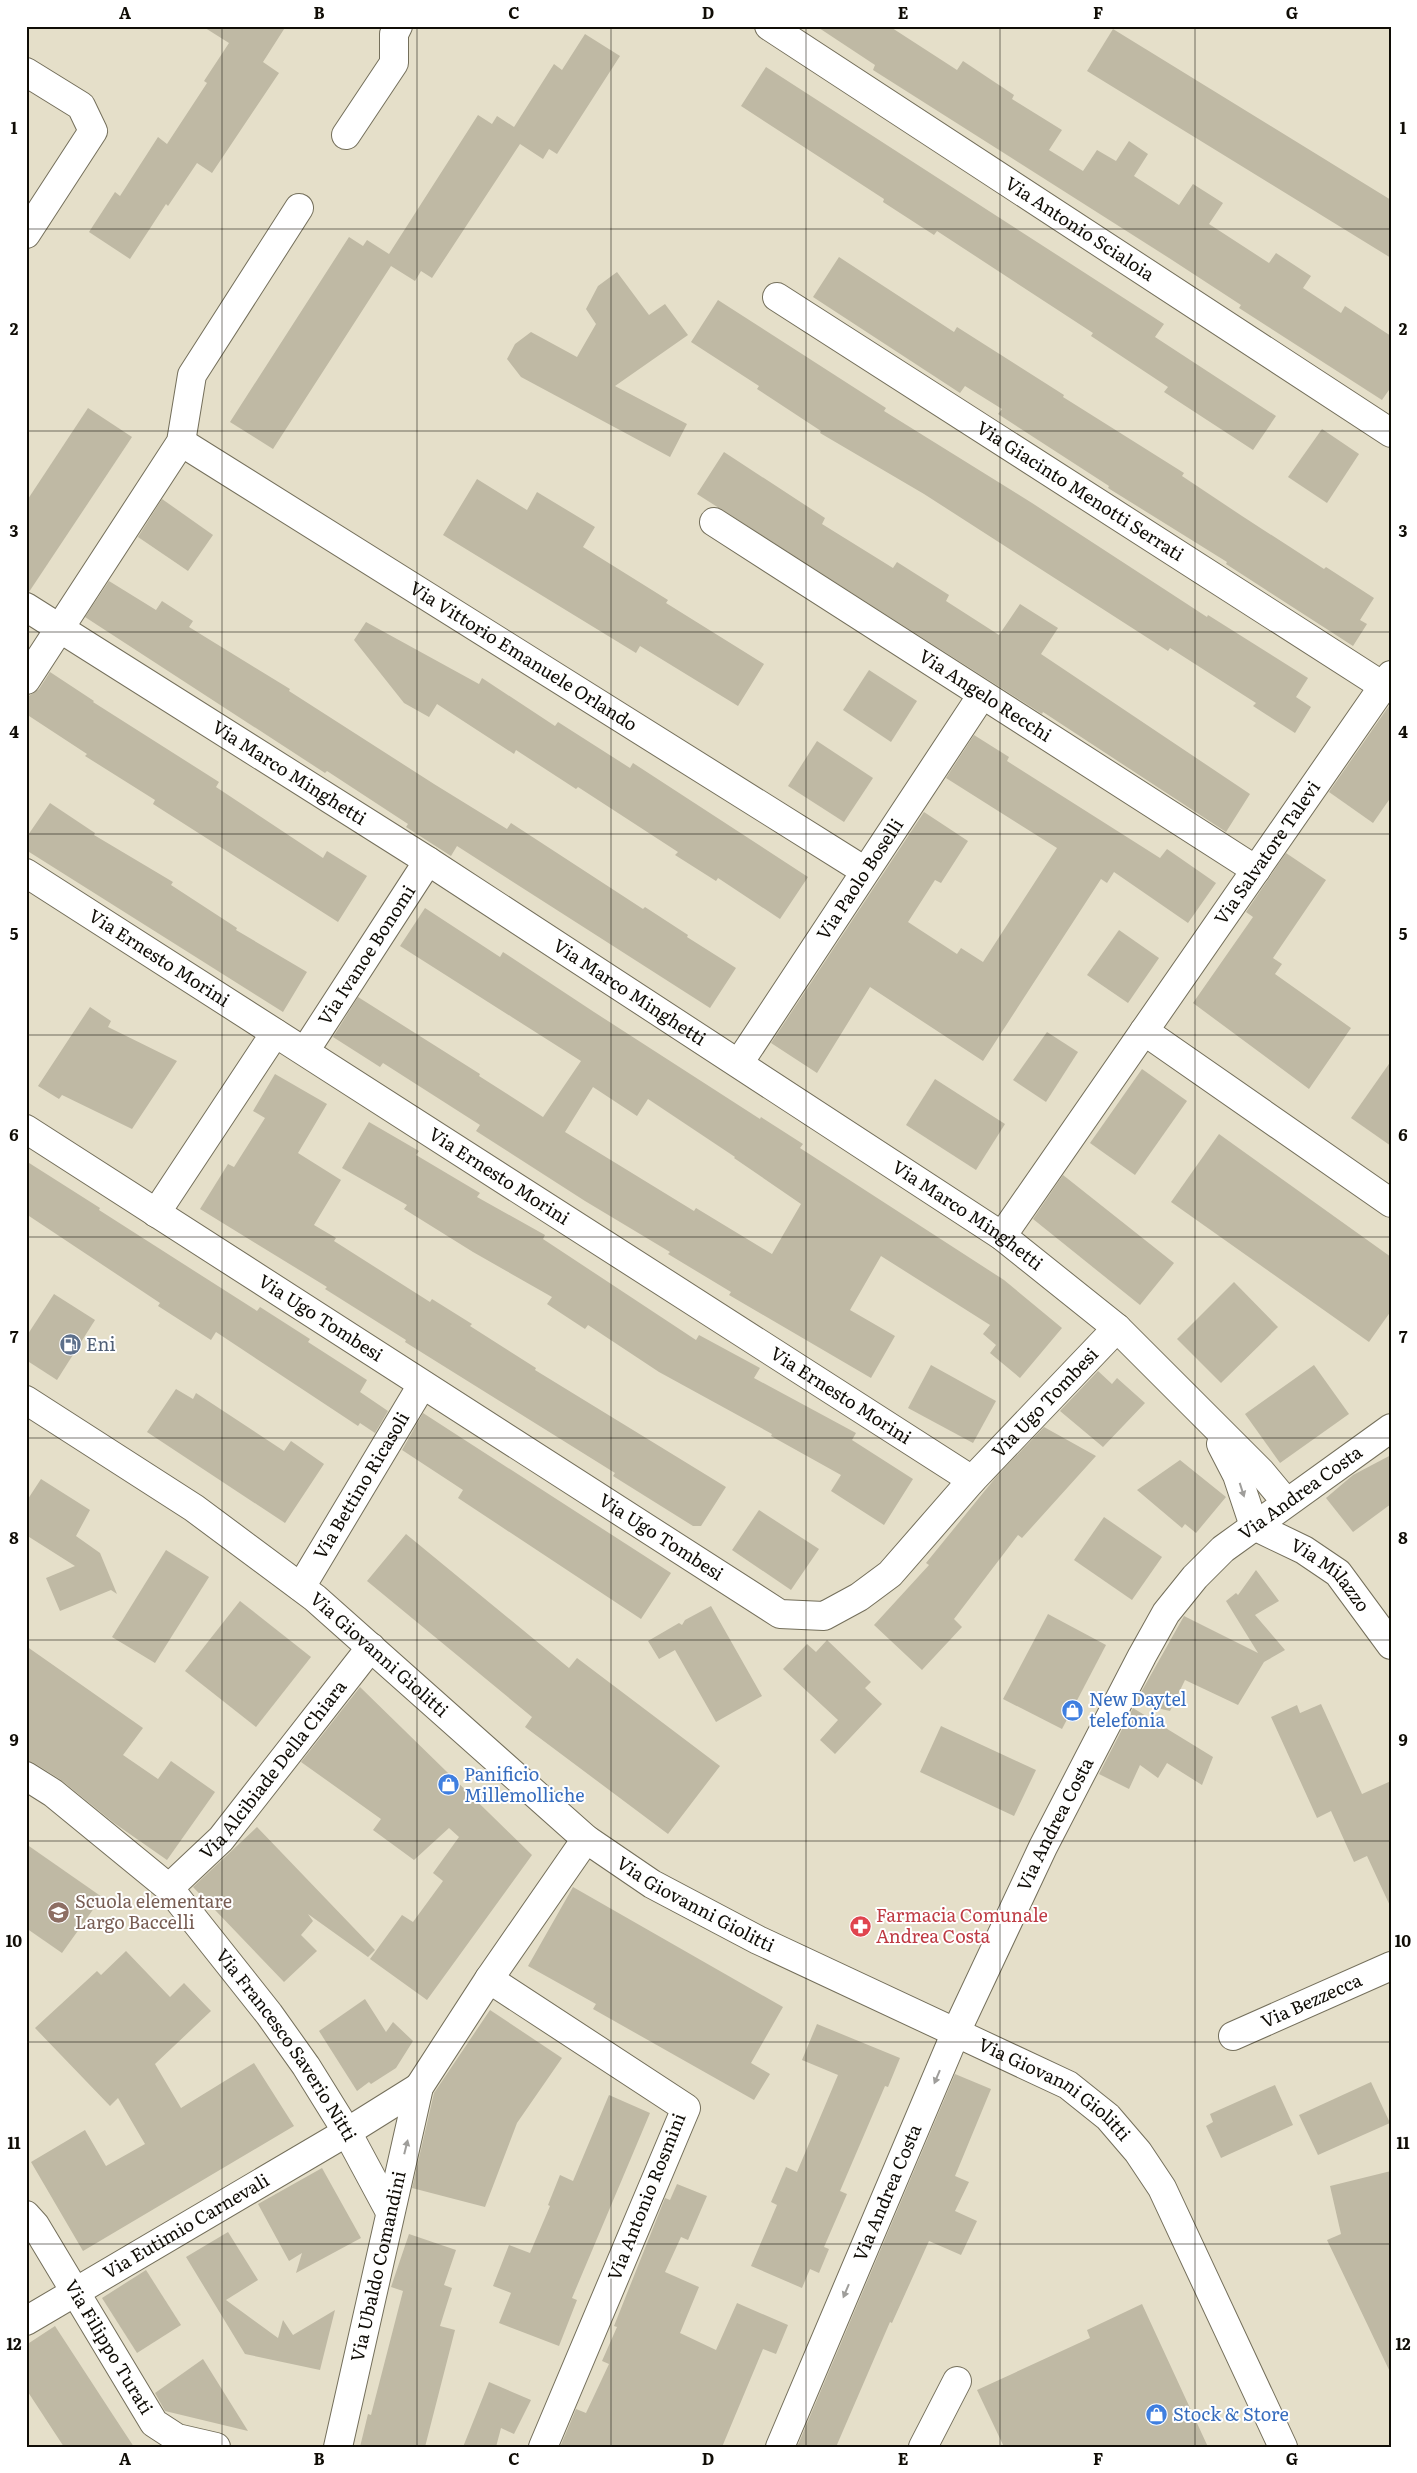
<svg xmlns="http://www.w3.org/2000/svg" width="1417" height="2473" font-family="Literata,serif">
<rect width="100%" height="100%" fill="#e5dfc9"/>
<g fill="#bfb9a4" fill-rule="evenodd">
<polygon points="202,26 286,26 263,62 279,73 212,173 197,163 168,206 166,204 130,259 89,232 115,192 120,196 158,137 167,144 207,83 204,81 229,43"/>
<polygon points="816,26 889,26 957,70 963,61 1014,95 1012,99 1062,130 1049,150 1083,171 1097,150 1116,161 1129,141 1148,154 1134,176 1179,205 1193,184 1223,203 1209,224 1269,263 1276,253 1311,276 1303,288 1341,313 1345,306 1391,336 1391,387 1382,400 1239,308 1241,305 1169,258 873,70 875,65"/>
<polygon points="1113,29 1391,200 1391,258 1087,71"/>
<polygon points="585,34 620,56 557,154 549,149 543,159 520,144 432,278 421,271 415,281 391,266 273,449 230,422 349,237 363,246 367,240 389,254 478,115 492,124 497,116 514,127 554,64 562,70"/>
<polygon points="766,67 1164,324 1155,337 1276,416 1253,450 1164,392 1168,387 1091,336 1093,333 937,231 934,235 883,202 884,199 741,106"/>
<polygon points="839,257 954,332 957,327 1064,395 1063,397 1184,473 1182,476 1242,516 1324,569 1326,567 1374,598 1360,620 1367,624 1353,646 1226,564 1227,562 1108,488 1109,486 998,414 1002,409 965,386 960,393 813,297"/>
<polygon points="617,272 649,315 665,304 688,335 615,386 687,424 670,457 521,377 507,359 515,344 531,332 577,357 596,324 586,309 598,286"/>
<polygon points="718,300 886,408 884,411 1032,503 1207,617 1208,615 1308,678 1296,697 1311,707 1295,733 1253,706 1256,703 1170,648 1168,651 924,494 820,433 821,431 757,389 759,386 691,342"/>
<polygon points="88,408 132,437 29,592 26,591 26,502"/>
<polygon points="1322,429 1359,454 1327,503 1288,477"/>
<polygon points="724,452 825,518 822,524 893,568 897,562 949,595 946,601 999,635 1020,604 1058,628 1041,654 1250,794 1226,832 1043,712 1042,714 697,494"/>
<polygon points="477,479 527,510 537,492 595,527 583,547 668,600 666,603 764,664 738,706 640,646 636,653 443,535"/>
<polygon points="162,499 213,535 188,571 138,537"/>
<polygon points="109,581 156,610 162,601 193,621 189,627 290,689 289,691 434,784 507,829 511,823 643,909 645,907 688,935 687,937 736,968 710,1008 457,846 451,856 406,827 408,824 327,771 325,773 85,617"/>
<polygon points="366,622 479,684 482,678 555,726 558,722 630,768 633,763 808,877 780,919 718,878 716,881 675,855 678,852 578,787 576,789 516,750 514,754 437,704 429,717 404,703 354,640"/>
<polygon points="869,670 917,701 891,742 843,710"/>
<polygon points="50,672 94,701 93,702 219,782 216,787 323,858 327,851 367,876 338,922 153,804 155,800 85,756 87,754 26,714 26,698 39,689"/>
<polygon points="1391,703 1391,797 1373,823 1329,792"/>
<polygon points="974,735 1009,757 1007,761 1160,858 1167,849 1216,883 1188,923 1114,872 1107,883 1101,879 983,1061 870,987 817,1073 771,1043 924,812 968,841 941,883 935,880 908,922 957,954 961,948 983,962 1057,848 946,778"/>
<polygon points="817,741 873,778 844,822 788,786"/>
<polygon points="50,803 95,833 94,835 173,882 171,885 237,928 236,930 307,972 283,1012 26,850 26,838"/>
<polygon points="1286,853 1326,880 1273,958 1282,964 1275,974 1351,1028 1309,1089 1193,1003 1253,917 1246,912"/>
<path d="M 425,908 L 500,957 L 503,952 L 594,1012 L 760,1119 L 761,1117 L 803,1144 L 800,1148 L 1004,1280 L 1062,1328 L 1020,1378 L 990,1353 L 996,1345 L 983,1334 L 990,1325 L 881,1256 L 850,1310 L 895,1336 L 871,1378 L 729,1295 L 731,1292 L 668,1254 L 670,1252 L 585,1201 L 476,1131 L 480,1125 L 383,1063 L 380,1067 L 333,1037 L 358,997 L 480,1074 L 479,1076 L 543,1117 L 581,1061 L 400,946 ZM 593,1087 L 637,1116 L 648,1099 L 735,1157 L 734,1158 L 801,1204 L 772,1254 L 696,1208 L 694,1211 L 565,1132 Z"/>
<polygon points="1119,930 1159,958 1128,1003 1087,975"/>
<polygon points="90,1007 111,1021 108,1027 177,1061 132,1129 62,1095 59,1099 38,1086"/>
<polygon points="1047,1032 1078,1052 1046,1102 1013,1080"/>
<polygon points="1391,1061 1391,1146 1351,1118"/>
<polygon points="1142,1069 1187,1101 1135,1175 1090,1143"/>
<polygon points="275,1074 327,1104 298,1153 341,1180 314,1225 336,1238 334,1241 430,1302 432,1299 472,1324 470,1326 536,1368 535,1370 726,1487 701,1526 693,1526 613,1476 615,1473 405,1342 406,1340 325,1289 327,1287 200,1209 228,1164 234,1167 265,1118 253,1111"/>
<polygon points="935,1079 1005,1124 976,1170 906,1125"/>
<polygon points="369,1122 419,1151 416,1155 480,1193 477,1197 545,1235 543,1239 696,1340 699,1335 760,1368 754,1378 856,1433 852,1440 913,1479 884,1525 831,1491 841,1475 771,1436 772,1434 659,1372 588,1325 585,1329 547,1304 552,1297 473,1252 404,1209 407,1205 342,1168"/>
<polygon points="1219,1134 1391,1257 1391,1311 1369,1342 1171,1202"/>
<polygon points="26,1161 100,1208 99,1210 257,1311 260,1307 310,1339 308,1342 367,1380 360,1392 388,1411 375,1433 360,1423 358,1426 216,1332 211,1340 158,1306 160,1303 26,1214"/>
<polygon points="1063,1175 1174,1263 1140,1305 1033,1219"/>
<polygon points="1234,1282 1278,1327 1221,1383 1177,1339"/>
<polygon points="54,1294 95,1320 57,1380 26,1360 26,1337"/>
<polygon points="931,1365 996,1401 973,1443 908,1408"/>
<polygon points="1314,1365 1349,1414 1280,1463 1245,1414"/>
<polygon points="1098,1371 1112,1384 1117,1378 1145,1403 1103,1447 1060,1411"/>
<polygon points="176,1389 193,1399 196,1393 284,1451 291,1441 324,1464 285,1523 147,1432"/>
<polygon points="423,1413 671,1573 641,1619 458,1498 463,1490 402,1450"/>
<polygon points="1044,1427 1096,1456 1022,1538 1018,1535 954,1619 962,1627 922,1670 874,1625 929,1565 926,1563 996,1477"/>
<polygon points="1391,1455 1391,1504 1353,1532 1326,1498 1353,1475"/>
<polygon points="1180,1460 1226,1497 1196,1533 1185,1524 1182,1528 1137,1490"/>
<polygon points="41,1479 90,1510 76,1536 100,1553 117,1594 111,1590 60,1611 46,1578 75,1566 26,1535 26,1502"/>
<polygon points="759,1510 819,1549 791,1590 732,1550"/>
<polygon points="1104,1517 1162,1557 1132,1600 1074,1560"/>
<polygon points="406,1534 569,1668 577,1658 720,1766 668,1834 525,1727 532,1717 367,1581"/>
<polygon points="166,1550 209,1577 155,1663 112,1637"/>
<polygon points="1256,1570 1279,1601 1255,1615 1285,1650 1264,1662 1238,1705 1185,1680 1170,1711 1135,1703 1184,1616 1258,1653 1226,1601 1236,1593 1238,1595"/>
<polygon points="240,1601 311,1657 256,1727 185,1671"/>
<polygon points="711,1606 762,1696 716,1722 675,1650 659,1659 648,1641 679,1623 682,1625 685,1620"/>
<polygon points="1048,1614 1106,1645 1062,1729 1003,1699"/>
<polygon points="827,1640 871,1682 865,1688 882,1704 835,1754 820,1740 838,1720 783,1669 807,1644 816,1652"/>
<polygon points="26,1646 143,1728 123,1755 158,1779 171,1761 215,1792 167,1860 114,1823 61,1780 34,1763 26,1760"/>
<polygon points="360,1687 532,1855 427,2000 370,1959 402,1915 413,1922 443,1881 433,1873 459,1837 449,1828 414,1860 373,1830 381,1819 301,1762"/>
<polygon points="1321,1704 1362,1794 1391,1781 1391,1908 1367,1856 1354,1862 1331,1811 1317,1818 1271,1717 1297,1705 1300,1713"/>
<polygon points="1133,1708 1213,1757 1202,1785 1167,1763 1158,1778 1140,1765 1129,1789 1099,1774"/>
<polygon points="941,1726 1036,1770 1014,1816 920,1772"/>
<polygon points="257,1827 375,1950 368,1957 308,1914 313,1921 301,1935 317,1951 284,1982 193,1887"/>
<polygon points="26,1844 102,1897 62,1953 26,1928"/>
<polygon points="573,1887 783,2007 751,2063 770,2074 754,2100 593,2009 596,2004 528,1966"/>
<polygon points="126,1951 170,1997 184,1983 211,2011 155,2064 181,2108 254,2063 294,2126 83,2251 31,2162 85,2130 106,2166 145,2144 118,2098 110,2106 35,2028 97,1971 101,1975"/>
<polygon points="365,1999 386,2032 393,2022 413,2041 396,2068 371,2084 369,2082 357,2091 319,2031"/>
<polygon points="490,2010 562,2058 517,2123 485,2207 412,2188 434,2093"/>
<polygon points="817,2024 900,2058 888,2087 885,2086 840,2191 847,2194 824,2247 829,2249 819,2273 810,2269 802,2288 751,2266 777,2205 771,2202 786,2167 797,2172 838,2075 802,2060"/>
<polygon points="955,2074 991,2089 955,2176 969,2182 955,2211 977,2221 961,2255 929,2241 892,2323 890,2322 836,2447 797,2447"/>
<polygon points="1371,2082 1390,2123 1318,2155 1299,2115"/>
<polygon points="1275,2085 1293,2125 1221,2158 1206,2126 1213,2122 1210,2114"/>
<polygon points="609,2095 650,2113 572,2298 577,2300 559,2346 499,2323 511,2293 493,2286 509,2245 530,2253 550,2206 548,2205 560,2175 573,2181"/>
<polygon points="322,2168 361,2238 296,2273 302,2253 289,2261 258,2204"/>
<polygon points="1391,2171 1391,2374 1327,2240 1341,2234 1330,2186"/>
<polygon points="677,2184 707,2196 688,2240 681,2237 665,2272 699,2287 680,2333 716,2350 737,2303 788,2325 776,2354 763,2349 722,2447 560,2447 576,2409 586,2413 609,2364 602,2361 617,2327 614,2326 665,2198 670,2200"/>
<polygon points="228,2232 258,2280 226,2300 278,2338 283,2320 293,2335 335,2310 320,2370 245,2354 186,2257"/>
<polygon points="409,2234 456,2250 444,2285 452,2288 440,2326 455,2330 425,2447 360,2447 368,2414 371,2415 403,2291 391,2287"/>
<polygon points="146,2270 181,2325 137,2353 102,2298"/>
<polygon points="1142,2304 1208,2447 1004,2447 977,2390 1090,2338 1087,2330"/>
<polygon points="55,2326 111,2412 134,2447 64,2447 26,2389 26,2345"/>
<polygon points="203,2359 248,2431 165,2411 155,2393"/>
<polygon points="489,2382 531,2400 514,2434 501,2428 496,2447 463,2447"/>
</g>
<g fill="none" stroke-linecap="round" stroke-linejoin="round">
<defs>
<g id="minor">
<path id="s1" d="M 769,26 L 1391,433"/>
<polyline points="26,72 81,106 93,131 26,234"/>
<polyline points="346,135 394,63 394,34 398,26"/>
<path id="s2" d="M 777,297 L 1383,686"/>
<path id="s3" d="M 181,442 L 865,871"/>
<path id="s4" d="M 714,522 L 1256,870"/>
<path id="s5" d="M 26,607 L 428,861 L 1002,1236 L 1117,1328 L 1261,1472 L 1286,1502"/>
<polyline points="26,680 181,442 192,375 299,208"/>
<path id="s6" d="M 26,873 L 972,1480"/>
<polyline points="1144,1031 1391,1203"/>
<path id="s7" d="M 305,1051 L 428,861"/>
<path id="s8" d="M 739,1063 L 982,695"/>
<path id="s9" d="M 26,1129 L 780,1614 L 824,1616 L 859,1597 L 890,1574 L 972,1480 L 1117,1328"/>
<polyline points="156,1213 275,1033"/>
<path id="s10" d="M 1002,1236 L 1391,675"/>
<polyline points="1221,1444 1237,1475 1254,1526"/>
<path id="s11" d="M 1254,1526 L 1304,1550 L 1338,1573 L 1391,1645"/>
<path id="s12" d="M 301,1587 L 422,1385"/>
<path id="s13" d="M 26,1776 L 53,1793 L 169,1888 L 269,2014 L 306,2066 L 347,2132 L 390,2212"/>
<path id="s14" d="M 169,1888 L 221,1839 L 371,1647"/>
<polyline points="489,1979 686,2108 543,2447"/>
<path id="s15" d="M 1233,2036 L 1391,1966"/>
<path id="s16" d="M 26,2215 L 35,2225 L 154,2423 L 177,2438 L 216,2447"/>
<path id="s17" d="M 26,2321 L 347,2132 L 419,2087"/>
<path id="s18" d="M 338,2447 L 419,2087 L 489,1979 L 586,1839"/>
<path id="s19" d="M 780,2447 L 956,2032 L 1043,1847 L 1142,1656 L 1166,1613 L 1195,1577 L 1223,1549 L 1391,1428"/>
<polyline points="923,2447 957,2381"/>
</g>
<g id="tertiary">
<path id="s20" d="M 26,1400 L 194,1508 L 315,1598 L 586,1839 L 652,1884 L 758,1940 L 1068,2085 L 1108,2117 L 1138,2152 L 1162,2188 L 1283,2447"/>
</g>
</defs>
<use href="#minor" stroke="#746f5b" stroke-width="30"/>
<use href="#tertiary" stroke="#746f5b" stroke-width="30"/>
<use href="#minor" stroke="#fff" stroke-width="28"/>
<use href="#tertiary" stroke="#fff" stroke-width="28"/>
</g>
<defs><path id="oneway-solid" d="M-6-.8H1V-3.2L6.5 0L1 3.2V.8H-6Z" transform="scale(1.25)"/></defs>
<g fill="#9f9e9b">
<use href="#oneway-solid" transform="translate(1242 1490) rotate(72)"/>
<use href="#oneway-solid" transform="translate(937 2077) rotate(113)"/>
<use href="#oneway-solid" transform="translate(406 2147) rotate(-76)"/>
<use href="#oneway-solid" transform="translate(846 2291) rotate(113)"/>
</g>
<path fill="none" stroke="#100d06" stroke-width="1" stroke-opacity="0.55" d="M 222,26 L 222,2447M 417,26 L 417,2447M 611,26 L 611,2447M 806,26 L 806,2447M 1000,26 L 1000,2447M 1195,26 L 1195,2447M 26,229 L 1391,229M 26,431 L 1391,431M 26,632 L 1391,632M 26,834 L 1391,834M 26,1035 L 1391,1035M 26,1237 L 1391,1237M 26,1438 L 1391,1438M 26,1640 L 1391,1640M 26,1841 L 1391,1841M 26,2042 L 1391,2042M 26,2244 L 1391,2244"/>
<defs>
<symbol id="fuel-disc" viewBox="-11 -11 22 22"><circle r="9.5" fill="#5c6f8a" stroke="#fff"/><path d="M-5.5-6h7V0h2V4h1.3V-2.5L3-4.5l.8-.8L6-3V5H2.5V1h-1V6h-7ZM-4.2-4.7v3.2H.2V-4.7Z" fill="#fff"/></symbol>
<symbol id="shop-disc" viewBox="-11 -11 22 22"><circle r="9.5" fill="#3f7fe0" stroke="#fff"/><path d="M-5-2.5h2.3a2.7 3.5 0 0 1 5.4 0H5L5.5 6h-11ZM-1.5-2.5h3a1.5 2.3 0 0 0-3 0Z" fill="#fff"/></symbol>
<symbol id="school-disc" viewBox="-11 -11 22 22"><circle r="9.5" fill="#8d6e63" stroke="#fff"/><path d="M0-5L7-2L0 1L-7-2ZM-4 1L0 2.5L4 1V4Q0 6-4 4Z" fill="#fff"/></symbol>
<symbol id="pharmacy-disc" viewBox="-11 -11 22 22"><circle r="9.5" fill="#e0444e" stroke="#fff"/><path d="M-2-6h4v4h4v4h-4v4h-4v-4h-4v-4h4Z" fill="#fff"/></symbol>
</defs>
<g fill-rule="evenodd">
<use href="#fuel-disc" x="58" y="1332" width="25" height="25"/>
<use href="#shop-disc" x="1060" y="1698" width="25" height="25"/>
<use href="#shop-disc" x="436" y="1772" width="25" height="25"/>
<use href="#school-disc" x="46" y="1900" width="25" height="25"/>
<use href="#pharmacy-disc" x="848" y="1914" width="25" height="25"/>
<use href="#shop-disc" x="1144" y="2402" width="25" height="25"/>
</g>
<g text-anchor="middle" stroke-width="4" stroke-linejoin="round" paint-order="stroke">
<g font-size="18" fill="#100d06" stroke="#fff">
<text dy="6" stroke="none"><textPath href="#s1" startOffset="371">Via Antonio Scialoia</textPath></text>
<text dy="6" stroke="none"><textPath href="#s2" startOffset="360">Via Giacinto Menotti Serrati</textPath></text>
<text dy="6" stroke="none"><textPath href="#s3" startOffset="404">Via Vittorio Emanuele Orlando</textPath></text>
<text dy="6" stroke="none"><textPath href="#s4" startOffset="322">Via Angelo Recchi</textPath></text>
<text dy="6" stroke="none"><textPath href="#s5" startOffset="311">Via Marco Minghetti</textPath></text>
<text dy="6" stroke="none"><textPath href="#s10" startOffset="466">Via Salvatore Talevi</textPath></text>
<text dy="6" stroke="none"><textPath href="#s8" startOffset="220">Via Paolo Boselli</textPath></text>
<text dy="6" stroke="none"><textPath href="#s7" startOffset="114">Via Ivanoe Bonomi</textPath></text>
<text dy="6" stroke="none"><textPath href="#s6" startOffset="158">Via Ernesto Morini</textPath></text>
<text dy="6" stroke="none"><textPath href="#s5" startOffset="716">Via Marco Minghetti</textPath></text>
<text dy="6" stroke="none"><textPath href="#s6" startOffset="562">Via Ernesto Morini</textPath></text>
<text dy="6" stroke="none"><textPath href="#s5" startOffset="1121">Via Marco Minghetti</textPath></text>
<text dy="6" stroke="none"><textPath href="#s9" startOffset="350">Via Ugo Tombesi</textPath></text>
<text dy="6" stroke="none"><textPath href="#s6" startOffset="968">Via Ernesto Morini</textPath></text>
<text dy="6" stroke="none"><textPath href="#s9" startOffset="1250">Via Ugo Tombesi</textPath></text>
<text dy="6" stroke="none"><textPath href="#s12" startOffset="118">Via Bettino Ricasoli</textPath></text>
<text dy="6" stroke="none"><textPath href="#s19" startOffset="1101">Via Andrea Costa</textPath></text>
<text dy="6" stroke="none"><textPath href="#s9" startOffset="755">Via Ugo Tombesi</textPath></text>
<text dy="6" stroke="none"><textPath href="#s11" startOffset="92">Via Milazzo</textPath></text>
<text dy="6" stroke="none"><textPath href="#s20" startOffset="436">Via Giovanni Giolitti</textPath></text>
<text dy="6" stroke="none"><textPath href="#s14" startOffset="158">Via Alcibiade Della Chiara</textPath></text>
<text dy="6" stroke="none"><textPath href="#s19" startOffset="681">Via Andrea Costa</textPath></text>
<text dy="6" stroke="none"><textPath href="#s20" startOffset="841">Via Giovanni Giolitti</textPath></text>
<text dy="6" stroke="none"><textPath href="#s15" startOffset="86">Via Bezzecca</textPath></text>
<text dy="6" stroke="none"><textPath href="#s13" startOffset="378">Via Francesco Saverio Nitti</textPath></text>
<text dy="6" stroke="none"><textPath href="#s20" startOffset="1246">Via Giovanni Giolitti</textPath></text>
<text dy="6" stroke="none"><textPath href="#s19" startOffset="276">Via Andrea Costa</textPath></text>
<text transform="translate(647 2197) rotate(-68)" y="6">Via Antonio Rosmini</text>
<text dy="6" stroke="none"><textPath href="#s17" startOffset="186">Via Eutimio Carnevali</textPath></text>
<text dy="6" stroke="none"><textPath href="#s18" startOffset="185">Via Ubaldo Comandini</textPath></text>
<text dy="6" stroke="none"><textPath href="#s16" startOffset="156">Via Filippo Turati</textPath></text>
</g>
<g font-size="18" fill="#4e5e75" stroke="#fff" text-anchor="start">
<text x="86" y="1351">Eni</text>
</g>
<g font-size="18" fill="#366cbe" stroke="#fff" text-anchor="start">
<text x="1089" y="1706">New Daytel<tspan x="1089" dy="21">telefonia</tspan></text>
<text x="464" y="1781">Panificio<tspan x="464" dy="21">Millemolliche</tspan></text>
<text x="1173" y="2421">Stock &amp; Store</text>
</g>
<g font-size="18" fill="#785e54" stroke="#fff" text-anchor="start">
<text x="75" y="1908">Scuola elementare<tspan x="75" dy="21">Largo Baccelli</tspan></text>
</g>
<g font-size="18" fill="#be3a42" stroke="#fff" text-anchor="start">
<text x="876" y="1922">Farmacia Comunale<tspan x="876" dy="21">Andrea Costa</tspan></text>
</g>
</g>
<rect width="1417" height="2473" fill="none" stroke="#ffffff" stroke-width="55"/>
<rect x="28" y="28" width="1362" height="2418" fill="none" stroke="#100d06" stroke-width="2"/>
<g font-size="16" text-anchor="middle" font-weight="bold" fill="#100d06">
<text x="125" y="19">A</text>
<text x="319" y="19">B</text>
<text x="514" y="19">C</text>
<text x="708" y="19">D</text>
<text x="903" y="19">E</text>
<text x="1098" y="19">F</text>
<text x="1292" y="19">G</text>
<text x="14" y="134">1</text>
<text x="1403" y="134">1</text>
<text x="14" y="335">2</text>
<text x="1403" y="335">2</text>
<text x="14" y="537">3</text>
<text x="1403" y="537">3</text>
<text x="14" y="738">4</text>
<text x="1403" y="738">4</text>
<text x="14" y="940">5</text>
<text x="1403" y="940">5</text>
<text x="14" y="1141">6</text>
<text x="1403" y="1141">6</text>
<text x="14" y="1343">7</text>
<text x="1403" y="1343">7</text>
<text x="14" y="1544">8</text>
<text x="1403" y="1544">8</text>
<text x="14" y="1746">9</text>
<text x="1403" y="1746">9</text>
<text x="14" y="1947">10</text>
<text x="1403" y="1947">10</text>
<text x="14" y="2149">11</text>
<text x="1403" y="2149">11</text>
<text x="14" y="2350">12</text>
<text x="1403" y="2350">12</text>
<text x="125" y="2465">A</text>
<text x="319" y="2465">B</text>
<text x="514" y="2465">C</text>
<text x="708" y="2465">D</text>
<text x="903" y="2465">E</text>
<text x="1098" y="2465">F</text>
<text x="1292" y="2465">G</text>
</g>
</svg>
